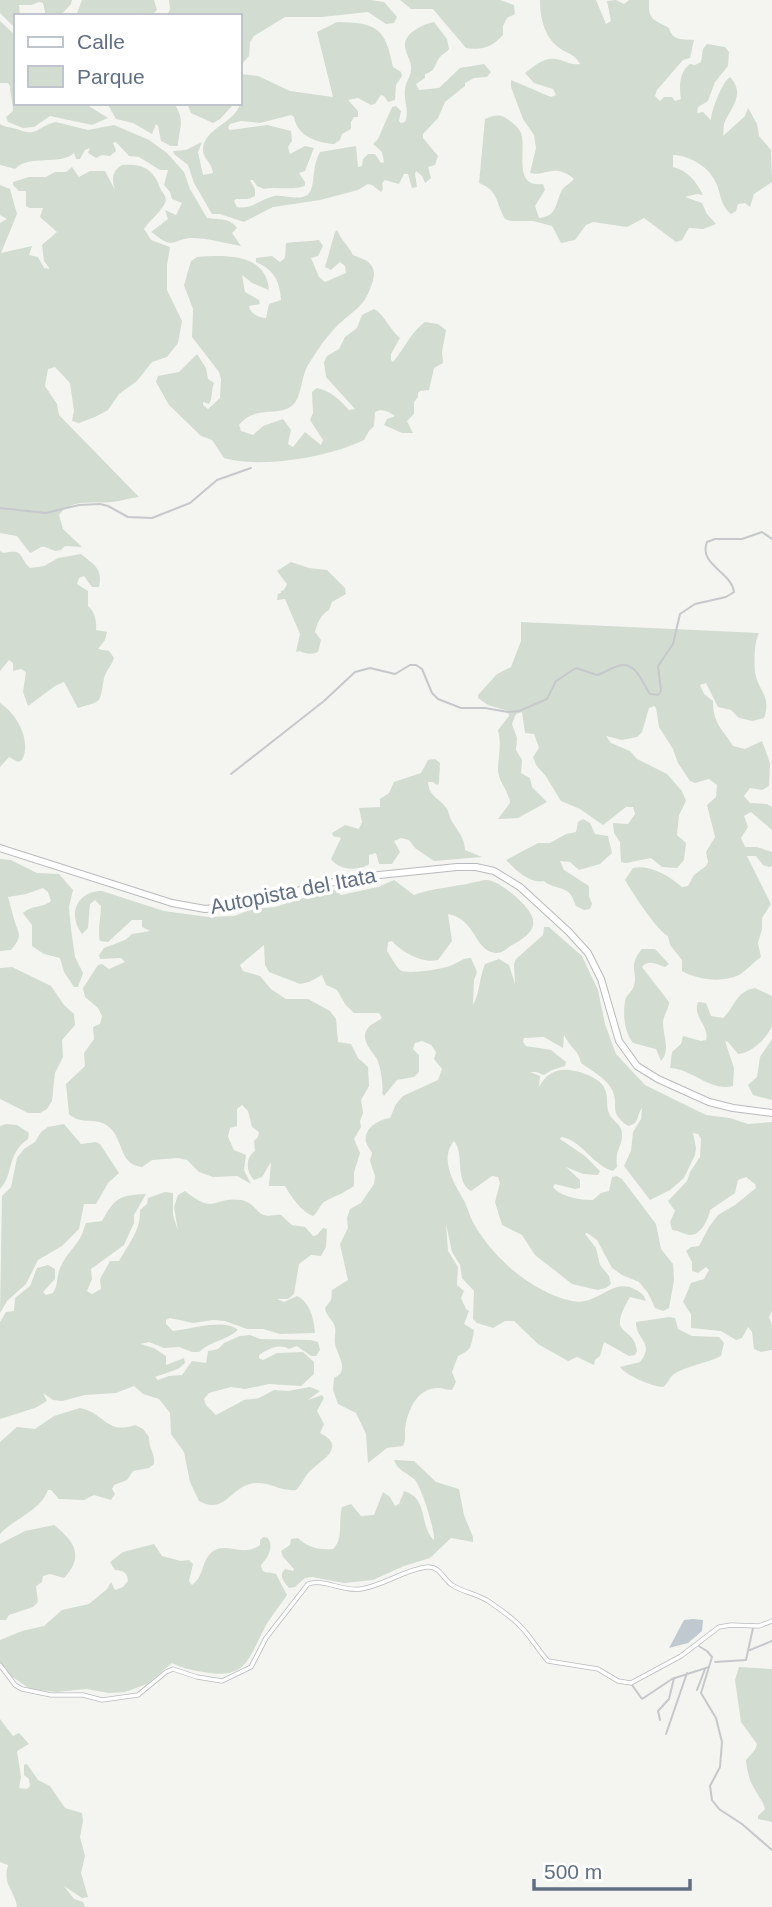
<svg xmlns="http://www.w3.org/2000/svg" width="772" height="1907" font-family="Helvetica,sans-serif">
<rect width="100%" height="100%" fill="#f4f5f0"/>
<g fill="#d3dcd0">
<polygon points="0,0 72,0 71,4 60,16 46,16 43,3 39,2 31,5 19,5 20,16 16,16 16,29 0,13"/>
<polygon points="82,0 154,0 157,10 152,15 76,16"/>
<polygon points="169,0 370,0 384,2 397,17 394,23 386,24 368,12 322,17 285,17 254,36 250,42 249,56 240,66 240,16 167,16 170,9"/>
<path d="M 400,0 L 500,0 L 514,5 L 515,14 L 507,18 L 503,26 L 503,35 C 491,48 482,50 466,48 L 433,9 L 411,9 Z"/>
<path d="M 540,0 L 596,0 L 606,24 L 611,21 L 607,1 L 616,0 L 624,4 L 629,0 L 649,0 C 648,20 653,19 669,28 C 672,41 683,39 694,40 L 690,58 L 683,60 L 657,90 L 655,96 L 660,101 L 664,97 L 672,97 L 675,101 L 681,99 C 679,87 679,72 690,64 L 695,65 L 701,62 L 703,49 L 707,44 L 725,47 L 729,52 L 728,66 L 715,82 L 708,101 L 698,107 L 697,113 L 703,112 L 711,120 C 711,111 722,82 730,77 C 747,95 729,109 724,124 C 723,128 724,132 723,136 L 745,116 L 748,108 L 757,124 L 759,136 L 771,150 L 772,182 L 754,194 L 750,207 L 745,203 L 738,204 L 736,211 L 731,214 C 721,206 721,196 717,185 C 710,167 691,156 673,155 L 673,167 C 688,171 696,181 703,195 L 697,194 L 685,197 L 702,203 L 707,214 L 716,224 L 703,229 L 689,228 L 682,240 L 676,242 L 644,218 L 627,227 L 593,222 L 586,225 L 575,240 L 561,243 L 552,226 L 533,221 L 511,221 L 505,219 C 495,201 499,191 479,183 L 485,119 C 494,115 501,113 510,121 C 514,124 519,128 521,133 C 527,150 512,188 543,184 L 545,190 L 535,206 L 539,218 C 557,216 555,205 561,192 C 563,186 570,184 574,179 C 554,162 546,177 530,173 L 536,148 L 534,135 L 523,119 L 511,87 L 511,80 L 551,97 L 556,95 L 553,89 L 534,83 L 525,73 C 537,64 547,54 563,61 C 570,63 573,65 580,64 C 575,53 566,54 558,47 C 544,36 540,17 540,0 Z"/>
<path d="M 0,21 L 16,36 L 16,103 L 84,103 L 108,118 L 92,125 L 50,116 L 34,127 L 23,128 L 8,122 L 6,117 L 13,111 C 13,101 10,95 10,86 L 8,83 L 0,83 Z"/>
<path d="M 337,22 C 377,23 385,27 393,67 L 401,72 L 402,76 L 396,85 L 395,100 L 388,102 L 384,96 L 381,95 L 375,104 L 371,105 L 358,98 L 348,100 L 358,111 L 358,117 L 354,117 L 351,122 L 351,129 L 342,134 L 340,140 L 334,144 C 317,143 297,136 294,117 L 291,115 L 260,123 L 241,121 L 230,124 L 228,128 L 230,130 L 267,125 L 291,131 L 292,141 L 288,147 L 290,154 L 305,146 L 314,148 L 305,171 L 299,173 L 305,182 L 305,186 C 288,191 278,186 264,189 L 257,186 L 253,180 L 250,180 L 255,189 L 255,196 L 248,199 L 236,199 L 234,201 L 237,207 C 251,210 261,199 274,196 C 284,194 305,204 311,190 C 315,179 312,167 320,152 L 356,146 L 358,167 L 362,166 L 363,159 L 368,154 L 375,154 L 381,163 L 384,162 L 382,152 L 373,144 L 378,139 L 392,107 L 396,106 L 401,111 L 399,121 L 401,123 L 405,122 C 410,110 403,101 405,89 C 406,81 412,75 411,67 C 411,60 405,53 405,45 C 405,32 424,24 434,22 L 447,39 L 449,49 C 447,52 444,53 441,56 C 434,63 437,71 425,74 L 425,78 L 416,84 L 419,90 L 439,88 L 460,68 L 484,64 L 491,72 L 487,77 L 474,78 L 465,83 L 465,86 L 445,102 L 438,118 L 423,134 L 423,138 L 438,156 L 435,165 L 428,167 L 431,178 L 425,183 L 422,176 L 416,171 L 415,174 L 417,187 L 412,188 L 408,174 L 404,174 L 399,184 L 385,180 L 382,183 L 383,189 L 381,192 L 372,185 L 368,184 L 358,190 L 320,200 L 273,207 L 244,222 L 220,214 L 212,214 L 194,183 L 188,165 L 174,154 L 173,151 L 186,150 L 202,142 L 198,152 L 203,175 L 213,173 C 212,162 202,158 203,148 C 205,129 231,124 239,107 C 243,99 240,84 240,74 L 258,76 L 290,91 L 333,97 L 317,32 Z"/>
<path d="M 107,103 L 174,103 C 186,122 179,127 178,146 L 171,146 L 161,141 L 158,126 L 156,124 L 152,134 L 133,123 L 116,119 Z"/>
<polygon points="187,103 231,103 232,106 220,119 213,123 191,113"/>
<path d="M 56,122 L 88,130 L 114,125 L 149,140 L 167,153 L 184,172 L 190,189 L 207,218 C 219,220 229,217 237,228 L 232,233 L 241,246 C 224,243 208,238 191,238 C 184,238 175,243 170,243 C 163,242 156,235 151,232 L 168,219 L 165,210 L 176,215 L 182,203 L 172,199 L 170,192 L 164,185 L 168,170 L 160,170 L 139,157 L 129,156 L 116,142 L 113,143 L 116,151 L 110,156 L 102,155 L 96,158 L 88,153 L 90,148 L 85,150 L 80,159 L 76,159 L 74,153 C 60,166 29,154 15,169 L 0,165 L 0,124 C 6,128 11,127 17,129 C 38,138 37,126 56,122 Z"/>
<path d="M 122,165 C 142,163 154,169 160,188 C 162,193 168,197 165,203 C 160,213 150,220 144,229 L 151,240 L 170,247 L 167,265 L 167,290 L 182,321 L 178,343 L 167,357 L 152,362 L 137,381 L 119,394 L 108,410 L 95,417 L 79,423 L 72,421 L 74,411 L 70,383 L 55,367 L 48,369 L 45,386 L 57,404 L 59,415 L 139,497 C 130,498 121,501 112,502 C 95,504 70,498 59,515 L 63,529 L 82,547 L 65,546 L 61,550 L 55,551 C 39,544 45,546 30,553 L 17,536 L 0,533 L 0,223 L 7,219 L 0,215 L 0,185 L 10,189 L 17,214 L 1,253 L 32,246 L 29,255 L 38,257 L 44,268 L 50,269 L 44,261 L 42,245 L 57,232 L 40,217 L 43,208 L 30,208 L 26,206 L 26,191 L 19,191 L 13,185 L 13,182 L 29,177 L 46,177 L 55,172 L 66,172 L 72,167 L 79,177 L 90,171 L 105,171 L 115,190 C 112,181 111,171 122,165 Z"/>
<path d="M 337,230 C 341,240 348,245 353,255 C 359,258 367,259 371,265 C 376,272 374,279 371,286 C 364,308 352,311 337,326 C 334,329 322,343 320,347 C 316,352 312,359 308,365 C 301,377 302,396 293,405 C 277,418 256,404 239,425 L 241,431 L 253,435 L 263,426 L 283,419 L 291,430 L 288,444 L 293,447 L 305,432 L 321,445 L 323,440 L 310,420 L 313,413 L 312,392 L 317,388 C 331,391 340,400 349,410 L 355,409 L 326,377 L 324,362 L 327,356 L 339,349 L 345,337 L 357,328 L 362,315 L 374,309 C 384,314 390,330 400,338 L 391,354 L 391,360 L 393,362 C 404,349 411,332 425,322 L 438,324 L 446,330 L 442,352 L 443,363 L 434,368 L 429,390 L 420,391 L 418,393 L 418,397 L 414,402 L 414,414 L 407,421 L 413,433 L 402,433 L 384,425 L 387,419 L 395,416 C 389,412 382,408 375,412 L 374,426 L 369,431 L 364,440 C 329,457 261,469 224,458 L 212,440 L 201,436 L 169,405 L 156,382 L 158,376 L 179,372 L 197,354 L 206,368 L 208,379 L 214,383 C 211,390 213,398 209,404 L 203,402 L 203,405 L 208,409 L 220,398 L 221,379 L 219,372 L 192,337 L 193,309 L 184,285 L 191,261 L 197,257 C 226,255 266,253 269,290 L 252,283 L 242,275 L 245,292 L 259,300 L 260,304 L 249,306 C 250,314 260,318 266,318 L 269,304 L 281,300 C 280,281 274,270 256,262 L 256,258 L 272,256 L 280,262 L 285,258 L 286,243 C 298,241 308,242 319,240 L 323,246 L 318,256 L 311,258 L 319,277 L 325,282 L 346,273 L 345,266 L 340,262 L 331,270 L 325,267 L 335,232 Z"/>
<path d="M 0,551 L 3,553 C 26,549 17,556 30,568 L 44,566 L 58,558 L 81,554 C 94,565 103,568 99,587 L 92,587 L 84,576 L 79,578 L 77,584 L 88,591 L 88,606 C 95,611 97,623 96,630 L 107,632 L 105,640 L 98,649 L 109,651 L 114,658 C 112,665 106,670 104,678 C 99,705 103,700 78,708 L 64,682 L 55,686 L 28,706 L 23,692 L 26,672 L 21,669 L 13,671 L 13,663 L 9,660 L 0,671 Z"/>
<path d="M 291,562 L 309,568 L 327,570 L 345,588 L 346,594 L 332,602 L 329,610 C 321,614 317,624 315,632 L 321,640 L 318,652 C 311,655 306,654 300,651 L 296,652 L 300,634 L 285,599 L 277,600 L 278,594 L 281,593 L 281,591 L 284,590 L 287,584 L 277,571 Z"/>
<path d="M 521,622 L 759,633 C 754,643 754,661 755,672 C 758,691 772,696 764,718 L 753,721 L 739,718 L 731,710 L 718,707 L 706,683 L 700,685 L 704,694 L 713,701 C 713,724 722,728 733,746 L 745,749 L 762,741 L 770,763 L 769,786 L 762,790 L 750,788 L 744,796 L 750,803 L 767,804 L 772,807 L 772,830 L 751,812 L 744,816 L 748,827 L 741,838 L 745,847 L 757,847 L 772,852 L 772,866 L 769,867 L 763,865 L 756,856 L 747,856 L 771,904 L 762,918 L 762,929 L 758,943 L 761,957 C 754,962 746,971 739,975 C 722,983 698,980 682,971 L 682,960 L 670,945 L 668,936 C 657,931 632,892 625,880 L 633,868 C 649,864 670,876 682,887 L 688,886 L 694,875 L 706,866 L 708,862 L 706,852 L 715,837 L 707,805 L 716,797 L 717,785 L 709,779 L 695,783 L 690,781 L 678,763 L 673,749 L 659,727 L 656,708 L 654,706 L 649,708 L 642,732 L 637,737 L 622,740 L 606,736 L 611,743 L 630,751 L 637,759 L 667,774 L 682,791 L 686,801 L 679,815 L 677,835 L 686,843 L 684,860 L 677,868 L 662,867 L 651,858 L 626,863 L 621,862 L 620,842 L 614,833 L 613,823 L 628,824 L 635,814 L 633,807 L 626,807 L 603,825 L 580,809 L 561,801 L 545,775 L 536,765 L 533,757 L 539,748 L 534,734 L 525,733 L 522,712 L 516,714 L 512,724 L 517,738 L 516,750 L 522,760 L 521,773 L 530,778 L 532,787 L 547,802 L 518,818 L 498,819 L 510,803 C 509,791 499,783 498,771 C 498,756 502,745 498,730 L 509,716 L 508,711 L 488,705 L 478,698 L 478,695 L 497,674 L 511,667 L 521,641 Z"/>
<path d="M 0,703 C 17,714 32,741 22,760 L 18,762 L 9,757 L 0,767 Z"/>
<path d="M 435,759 L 440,763 L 439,783 L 437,785 L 433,782 L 428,782 C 429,797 441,799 447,809 C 449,812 449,816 451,820 C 457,830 465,838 465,850 L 482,857 L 434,861 L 415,848 L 409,840 L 401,838 L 394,841 L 400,852 L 392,864 L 379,864 L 376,853 L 369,855 L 369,864 C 358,872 339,870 331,859 L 341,838 L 333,836 L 332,833 L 345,825 L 359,829 L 362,822 L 359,808 L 380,807 L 380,799 L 389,793 L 394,782 L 421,773 L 428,760 Z"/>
<path d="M 583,819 L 590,823 L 595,834 L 608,836 L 612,853 L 600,864 L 579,870 L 570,862 L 560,861 L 564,870 L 589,886 L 589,896 L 592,904 L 590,909 L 584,910 L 576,906 C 574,902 573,898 571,895 C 565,886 552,889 544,881 C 529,884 516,870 506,860 L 538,843 L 550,843 L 566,834 L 576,832 L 578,822 Z"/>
<path d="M 0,859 L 11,860 L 37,873 L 59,874 L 73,890 L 69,907 L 71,929 L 75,957 L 83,973 L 78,987 L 74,987 L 64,972 L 60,958 L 44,954 L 32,946 L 32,925 L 23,913 C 31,905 43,908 51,901 L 48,892 L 43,888 L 26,894 L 8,897 C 10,904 12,912 14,919 C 18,934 24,935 11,950 L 0,951 Z"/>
<path d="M 394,880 L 414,895 C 432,888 453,887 471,883 C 477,882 482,880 487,880 C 497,881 507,890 515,896 C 536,915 543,928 514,944 C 507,947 504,954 495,953 C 474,950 476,919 448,914 L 452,941 L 438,960 C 423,964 401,952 392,941 L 388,942 L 387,951 C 391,957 395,965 400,970 C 407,975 442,969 450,966 C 458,963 462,958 471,958 L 477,972 L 474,980 L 473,1005 C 480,993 479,978 485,964 L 499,959 L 509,965 L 515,984 L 514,964 L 516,959 L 543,935 L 544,927 L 549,927 L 582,956 L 598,990 L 605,1024 L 616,1054 L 645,1085 L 706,1115 L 730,1118 L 748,1124 L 772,1122 L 772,1311 L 769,1317 L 772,1325 L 772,1350 L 761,1352 L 754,1349 L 752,1332 L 748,1327 L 742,1338 L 736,1340 L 721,1331 L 691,1328 L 691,1314 L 683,1302 L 691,1283 L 704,1279 L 709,1270 L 706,1267 L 698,1273 L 692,1271 L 692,1262 L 686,1251 L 691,1247 L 699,1246 L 709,1227 L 718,1215 L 735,1205 L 756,1188 L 755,1184 L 746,1177 L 738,1180 L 735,1193 L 710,1210 C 709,1218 701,1236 689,1235 C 683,1234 678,1230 672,1230 L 670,1222 L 675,1211 L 668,1201 L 687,1181 L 690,1172 L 700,1157 L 701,1139 L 698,1134 L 693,1133 L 696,1148 L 695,1155 L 684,1178 L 670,1190 L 650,1200 L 624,1166 L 631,1151 L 633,1132 L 641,1119 L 642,1108 C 637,1113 640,1124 628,1126 C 606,1111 621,1104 611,1088 C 604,1077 592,1071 581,1063 C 579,1050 569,1047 564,1035 L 563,1048 L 544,1037 L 524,1038 L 523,1042 L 526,1046 L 551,1050 L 566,1062 L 565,1066 L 552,1070 L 544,1075 L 536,1072 L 530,1072 L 540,1076 L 539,1087 C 545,1075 555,1068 570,1070 C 582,1072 603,1078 606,1092 C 608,1099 606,1106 609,1113 C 612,1122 623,1124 622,1136 C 621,1150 615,1148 617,1167 L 613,1171 C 592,1165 582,1140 561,1137 L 560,1139 L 585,1156 L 600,1171 L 598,1175 L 583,1174 L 566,1167 L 580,1180 L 580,1188 L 575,1189 L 555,1184 L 553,1187 C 561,1197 580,1200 593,1200 L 601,1193 L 609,1191 L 612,1177 L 617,1176 L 622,1179 L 656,1224 L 661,1249 L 673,1264 L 674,1280 L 669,1308 L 663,1311 L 655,1308 L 648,1293 L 639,1282 L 622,1275 L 612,1268 L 597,1240 L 587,1233 L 585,1234 L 596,1248 L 600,1265 L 609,1276 L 611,1284 L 606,1288 L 598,1290 L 572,1284 L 535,1255 L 522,1235 L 502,1225 L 495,1202 L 500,1183 L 498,1177 L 492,1176 L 471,1191 C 454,1181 465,1154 454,1141 C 439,1159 454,1183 463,1199 C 468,1207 469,1216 474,1224 C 493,1258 533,1293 572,1301 C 598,1307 612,1276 636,1290 C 642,1293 644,1295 646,1301 L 630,1297 C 605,1340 634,1323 637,1351 L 635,1355 L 629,1356 L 604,1342 L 600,1356 L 595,1360 L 594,1365 L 577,1357 L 568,1361 L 538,1344 L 514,1321 L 505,1321 L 493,1328 L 477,1323 L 473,1319 L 474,1291 L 462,1278 L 460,1265 L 452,1252 L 446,1224 L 448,1251 L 458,1267 L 457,1285 L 464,1291 L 461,1298 L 466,1309 L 469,1311 L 464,1324 L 474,1330 C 471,1347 472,1350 458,1356 L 452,1372 L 456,1382 L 452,1390 C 448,1390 445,1389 441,1388 C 417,1386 407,1411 405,1430 C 405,1437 406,1440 403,1446 L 387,1448 L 368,1463 L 366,1434 L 356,1413 L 338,1404 L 333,1390 L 334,1378 C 350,1371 338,1357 335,1344 C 334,1339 336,1333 335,1327 C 333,1320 326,1316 325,1308 L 331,1300 L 332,1290 L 348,1280 L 340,1244 L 348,1228 L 347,1218 L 350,1209 L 361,1203 L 374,1184 L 375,1176 L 370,1161 L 372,1153 C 370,1149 367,1146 366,1142 C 363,1128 380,1119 390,1118 L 396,1104 L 403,1096 L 438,1080 L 442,1069 L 434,1059 L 436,1052 L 431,1045 L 422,1041 L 415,1043 L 413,1049 L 419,1055 L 419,1072 L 414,1077 L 397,1080 L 384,1096 L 382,1093 C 384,1086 380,1065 377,1059 C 372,1051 359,1039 368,1028 C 371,1024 378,1021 382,1018 L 379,1013 L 354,1013 L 345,1004 L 337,990 L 326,985 L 322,975 L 309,982 L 300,984 L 269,972 L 265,965 L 264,945 L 240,965 L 243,971 L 260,976 L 271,989 L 286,999 L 308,999 L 330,1011 L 336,1019 L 338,1042 L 351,1044 L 358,1058 L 368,1067 L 369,1086 L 361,1100 L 363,1113 L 360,1121 L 361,1127 L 354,1139 L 360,1153 L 354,1172 L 354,1186 C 346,1192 333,1197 324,1202 C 320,1205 318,1212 313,1216 C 302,1212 291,1197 285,1186 L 269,1186 L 271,1162 L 262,1177 L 254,1180 C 246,1172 245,1157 255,1151 L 254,1141 L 258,1137 L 259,1132 L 252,1127 L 248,1111 L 242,1105 L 237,1109 L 237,1126 L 230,1128 L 228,1137 L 234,1150 L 246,1155 L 244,1170 L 251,1184 L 237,1176 L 213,1177 L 199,1172 L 187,1160 L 178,1158 L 152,1160 L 142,1167 C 119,1165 124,1140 109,1127 C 97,1116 81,1126 69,1114 L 66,1084 L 85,1066 L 84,1053 L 94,1039 L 93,1027 L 100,1024 L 102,1016 L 98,1008 L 85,997 L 83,988 L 98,965 L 102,964 L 109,969 L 125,962 L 121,958 L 100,959 L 99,955 L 104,948 L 125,940 L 132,934 L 150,931 L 142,927 L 142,920 L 132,920 L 108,942 L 100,941 C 97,931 101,918 101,906 L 95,900 L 90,904 L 88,928 L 82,934 C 67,914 77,891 102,891 L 164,911 L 208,917 L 234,916 L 253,909 L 275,907 L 329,890 L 336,890 L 341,895 L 378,887 Z"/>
<path d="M 642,949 L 655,949 L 669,964 L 665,967 C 657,964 648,959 642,967 L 669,1002 C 669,1009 663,1016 663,1023 C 663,1036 671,1050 661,1061 L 656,1049 L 633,1043 C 624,1031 623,1015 625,1001 C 626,995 632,992 634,986 C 638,971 627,967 642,949 Z"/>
<polygon points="12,967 51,986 64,1005 74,1014 75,1025 62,1040 63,1057 55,1073 52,1101 47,1109 40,1113 28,1113 0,1099 0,968"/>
<path d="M 755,988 L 772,996 C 772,1004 772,1018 772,1026 C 767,1038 752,1053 738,1054 L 728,1042 L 725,1041 L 734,1068 L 733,1086 C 711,1092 692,1069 670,1068 L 672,1052 L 681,1044 L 683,1036 L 701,1041 L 706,1040 C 710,1026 692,1017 698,1002 L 706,1003 L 711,1016 L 723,1018 C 735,1007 736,991 755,988 Z"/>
<polygon points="772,1039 772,1100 753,1095 748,1085 757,1077 760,1057"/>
<path d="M 6,1124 L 17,1125 L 29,1133 L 28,1139 C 6,1154 14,1175 0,1189 L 0,1126 Z"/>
<polygon points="64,1124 81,1144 96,1142 100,1144 119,1173 108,1183 96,1204 84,1204 79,1229 62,1246 38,1260 26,1284 7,1301 0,1313 2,1196 11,1187 17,1158 24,1149 35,1142 41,1132 48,1127"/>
<path d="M 185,1191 C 217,1216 211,1196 241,1200 C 254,1202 256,1213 264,1215 C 269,1217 275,1214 281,1215 L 292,1225 L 305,1227 L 313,1236 L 317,1235 L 323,1228 L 327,1229 L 326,1247 L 321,1256 L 311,1255 L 299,1264 L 294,1294 L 288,1299 L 277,1299 L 284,1302 L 297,1296 C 310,1302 314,1319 315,1333 L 280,1334 L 263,1329 L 247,1329 L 225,1321 L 213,1320 L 193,1323 L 170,1318 L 166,1320 L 166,1324 L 173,1331 C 191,1329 225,1318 238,1330 C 227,1340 211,1341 199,1352 L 192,1352 L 179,1347 L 164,1348 L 149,1342 L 140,1344 L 154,1348 L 166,1356 L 166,1365 L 184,1358 L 185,1363 L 178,1369 L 155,1377 L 158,1380 L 169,1376 L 182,1375 L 192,1361 L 206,1363 L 208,1351 L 218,1349 L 224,1343 L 240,1336 L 250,1335 L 260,1339 L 311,1340 L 318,1342 L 320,1350 L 316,1356 L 311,1356 L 297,1346 L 289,1349 C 279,1343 268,1349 259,1355 L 259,1358 L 263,1360 L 277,1353 L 303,1352 L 314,1362 L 314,1374 L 301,1386 L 269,1384 L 245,1389 L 231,1387 L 209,1393 L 204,1399 L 206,1405 L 216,1415 L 244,1400 L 259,1398 L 274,1390 L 288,1391 L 310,1387 L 320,1391 L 308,1400 L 322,1395 L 324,1398 L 317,1411 L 324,1424 L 320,1433 C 348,1447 321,1460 310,1471 C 304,1477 302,1484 296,1490 C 278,1492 266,1478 247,1485 C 229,1492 222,1514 199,1501 L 190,1482 L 184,1452 L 171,1434 L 170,1413 L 159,1399 L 143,1394 L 134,1386 L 116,1393 L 85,1395 L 62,1401 L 53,1400 L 43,1393 L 47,1401 L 35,1408 L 0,1419 L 0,1322 L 6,1312 L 14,1311 L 15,1298 L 30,1286 L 37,1268 L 48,1265 L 55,1269 L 55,1279 L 43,1292 L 46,1295 L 53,1293 C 59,1284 56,1275 61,1266 C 65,1256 75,1247 80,1238 C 83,1234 84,1227 86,1223 L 102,1221 C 115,1198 119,1195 146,1194 L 134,1215 L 134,1223 L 124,1245 L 91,1269 L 92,1279 L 87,1291 L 92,1294 L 101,1289 L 100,1279 L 110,1261 L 119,1261 C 128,1245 141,1230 140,1210 L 147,1204 L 148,1198 L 165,1192 L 173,1193 L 173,1215 L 178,1231 L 174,1207 L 178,1195 Z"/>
<path d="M 669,1317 L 675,1318 L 678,1329 L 692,1336 L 719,1337 L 724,1343 L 721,1356 C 707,1363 686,1366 674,1374 C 669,1378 668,1384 663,1387 C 653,1387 625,1375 620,1367 L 640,1362 C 656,1343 635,1339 636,1322 Z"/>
<path d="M 80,1408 C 105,1413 106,1435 135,1425 L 143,1429 L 149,1437 C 149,1449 155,1453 154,1464 L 149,1468 L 133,1471 L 127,1480 L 114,1485 L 112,1489 L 115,1494 L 111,1500 L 94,1495 L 84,1500 L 59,1499 L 51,1490 L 48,1490 C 40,1511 15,1518 0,1534 L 0,1442 L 17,1427 L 35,1429 L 54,1416 Z"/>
<path d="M 394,1460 L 414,1461 L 436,1482 L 459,1489 L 464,1515 L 473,1537 L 473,1542 L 451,1538 L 430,1558 L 404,1566 L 373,1580 L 344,1583 L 312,1577 L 305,1578 L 295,1587 L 289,1588 C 284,1582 278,1576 285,1569 L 293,1571 L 294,1569 L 283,1557 L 281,1551 L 290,1545 L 291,1539 L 298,1538 C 308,1548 320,1550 333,1549 C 344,1539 338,1520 342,1507 L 351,1504 L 361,1516 L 374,1515 L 383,1492 L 390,1497 L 395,1506 L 399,1504 L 404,1491 C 429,1498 419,1527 434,1540 C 435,1530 421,1485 414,1479 C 406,1472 398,1471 394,1460 Z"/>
<path d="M 54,1525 C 74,1541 85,1556 64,1578 L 50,1574 L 43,1576 L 42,1582 L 36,1586 L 38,1602 L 33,1607 L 9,1615 L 6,1620 L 0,1620 L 0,1544 L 25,1531 Z"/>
<path d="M 263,1537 L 268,1538 C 274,1548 268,1557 261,1565 C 262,1575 268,1571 276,1574 L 287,1595 C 280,1606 271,1616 265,1627 C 248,1660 246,1680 203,1672 C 191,1670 182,1668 172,1663 L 147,1684 L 125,1692 L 109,1693 L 86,1689 L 57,1692 L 30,1689 L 11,1676 L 0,1662 L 0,1640 L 22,1631 L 44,1626 L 62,1610 L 89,1604 L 107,1589 L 111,1582 L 115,1590 L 123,1587 L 128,1581 C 127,1571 123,1571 115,1570 L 110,1562 L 123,1552 L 154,1544 L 162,1556 L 181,1561 L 189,1560 L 193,1564 L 189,1581 L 192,1585 C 195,1582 198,1580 199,1577 C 204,1568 203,1560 212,1552 C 226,1541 242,1558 260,1545 L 260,1540 Z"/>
<path d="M 739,1667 L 772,1669 L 772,1822 L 758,1819 L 758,1816 L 765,1809 C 763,1801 758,1796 754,1788 C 749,1780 747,1770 746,1760 L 755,1750 L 757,1744 L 741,1722 L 735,1680 Z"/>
<path d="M 0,1719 L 13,1736 L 19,1733 L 29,1744 L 17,1751 L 21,1777 L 19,1788 L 27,1789 L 30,1786 L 29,1779 L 24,1775 L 24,1765 L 27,1764 L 38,1780 L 50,1786 L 65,1808 L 82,1813 L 83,1821 L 80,1837 L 85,1856 L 81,1873 L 88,1897 L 82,1898 L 64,1886 L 74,1899 L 83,1902 L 85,1907 L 17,1907 C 15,1890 2,1886 8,1865 L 0,1862 Z"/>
</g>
<polygon fill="#c1c9d0" points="693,1619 703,1620 702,1631 688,1643 669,1648 684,1620"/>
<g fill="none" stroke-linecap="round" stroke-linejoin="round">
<defs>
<path id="secondary" d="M 0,1665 L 15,1685 L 22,1689 L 51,1695 L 83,1695 L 102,1700 L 138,1695 L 166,1672 L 173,1669 L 197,1677 L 222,1681 L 251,1667 L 266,1638 L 308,1584 C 324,1578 342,1592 361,1589 C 385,1585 403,1570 427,1567 C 440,1566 443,1579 452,1585 C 464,1593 479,1594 491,1603 C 501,1610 513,1618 521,1627 C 531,1637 538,1650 548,1661 L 598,1669 L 618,1681 L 631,1683 L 681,1656 L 719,1627 L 731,1625 L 759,1626 L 772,1621"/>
<polyline id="highway" points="0,848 172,903 205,909 236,906 350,878 457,867 476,867 494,871 520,887 569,932 588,953 601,979 619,1041 637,1066 658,1079 709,1102 733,1108 772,1113"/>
</defs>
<use href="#secondary" stroke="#b8bbc0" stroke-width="5"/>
<use href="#highway" stroke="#b8babd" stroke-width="8"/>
<g stroke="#c6c8cc" stroke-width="2">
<polyline points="0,508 46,513 79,505 100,504 108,506 128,517 152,518 190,503 217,480 251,468"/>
<path d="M 231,774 L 324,701 L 355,672 L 370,668 L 395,674 L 410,665 L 416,665 L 422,669 L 432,693 L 438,699 L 461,708 L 485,708 L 508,712 L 519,711 L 547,699 L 556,681 L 576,668 L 597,675 C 605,673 610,668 618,666 C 636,660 642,683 650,694 L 658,695 L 661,691 L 658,666 L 673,644 L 680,614 L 695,604 L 726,597 L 734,592 C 732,572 698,565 707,542 L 715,539 L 742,539 L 762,532 L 772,539"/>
<polyline points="697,1645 707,1651 712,1657 701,1693 716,1718 722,1742 720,1767 710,1786 712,1800 719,1809 742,1824 772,1850"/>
<polyline points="750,1650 772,1641"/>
<polyline points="715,1662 746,1660 753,1628"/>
<polyline points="632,1685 642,1699 672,1679 709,1667"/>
<polyline points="697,1690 705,1669"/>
<polyline points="660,1720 658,1711 669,1699 674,1678"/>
<polyline points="666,1734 687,1673"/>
</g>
<use href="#secondary" stroke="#fff" stroke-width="3.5"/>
<use href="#highway" stroke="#fff" stroke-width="6"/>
</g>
<g text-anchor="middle" stroke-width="7" stroke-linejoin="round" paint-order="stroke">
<g font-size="21" fill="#616f83" stroke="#fff">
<text transform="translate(293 891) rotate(-11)" y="7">Autopista del Itata</text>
</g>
</g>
<rect x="14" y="14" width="228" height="91" fill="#ffffff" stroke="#c0c5cd" stroke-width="2"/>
<rect x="28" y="37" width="35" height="10" fill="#ffffff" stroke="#c0c5cd" stroke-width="2"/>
<text x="77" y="49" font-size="21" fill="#616f83">Calle</text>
<rect x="28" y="66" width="35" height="21" fill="#d3dcd0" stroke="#c0c5cd" stroke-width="2"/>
<text x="77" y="84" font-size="21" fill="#616f83">Parque</text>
<path d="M534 1879v10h156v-10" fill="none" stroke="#616f83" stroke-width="3.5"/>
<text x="544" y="1879" font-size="21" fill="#616f83" stroke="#ffffff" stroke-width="5" paint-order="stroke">500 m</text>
</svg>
